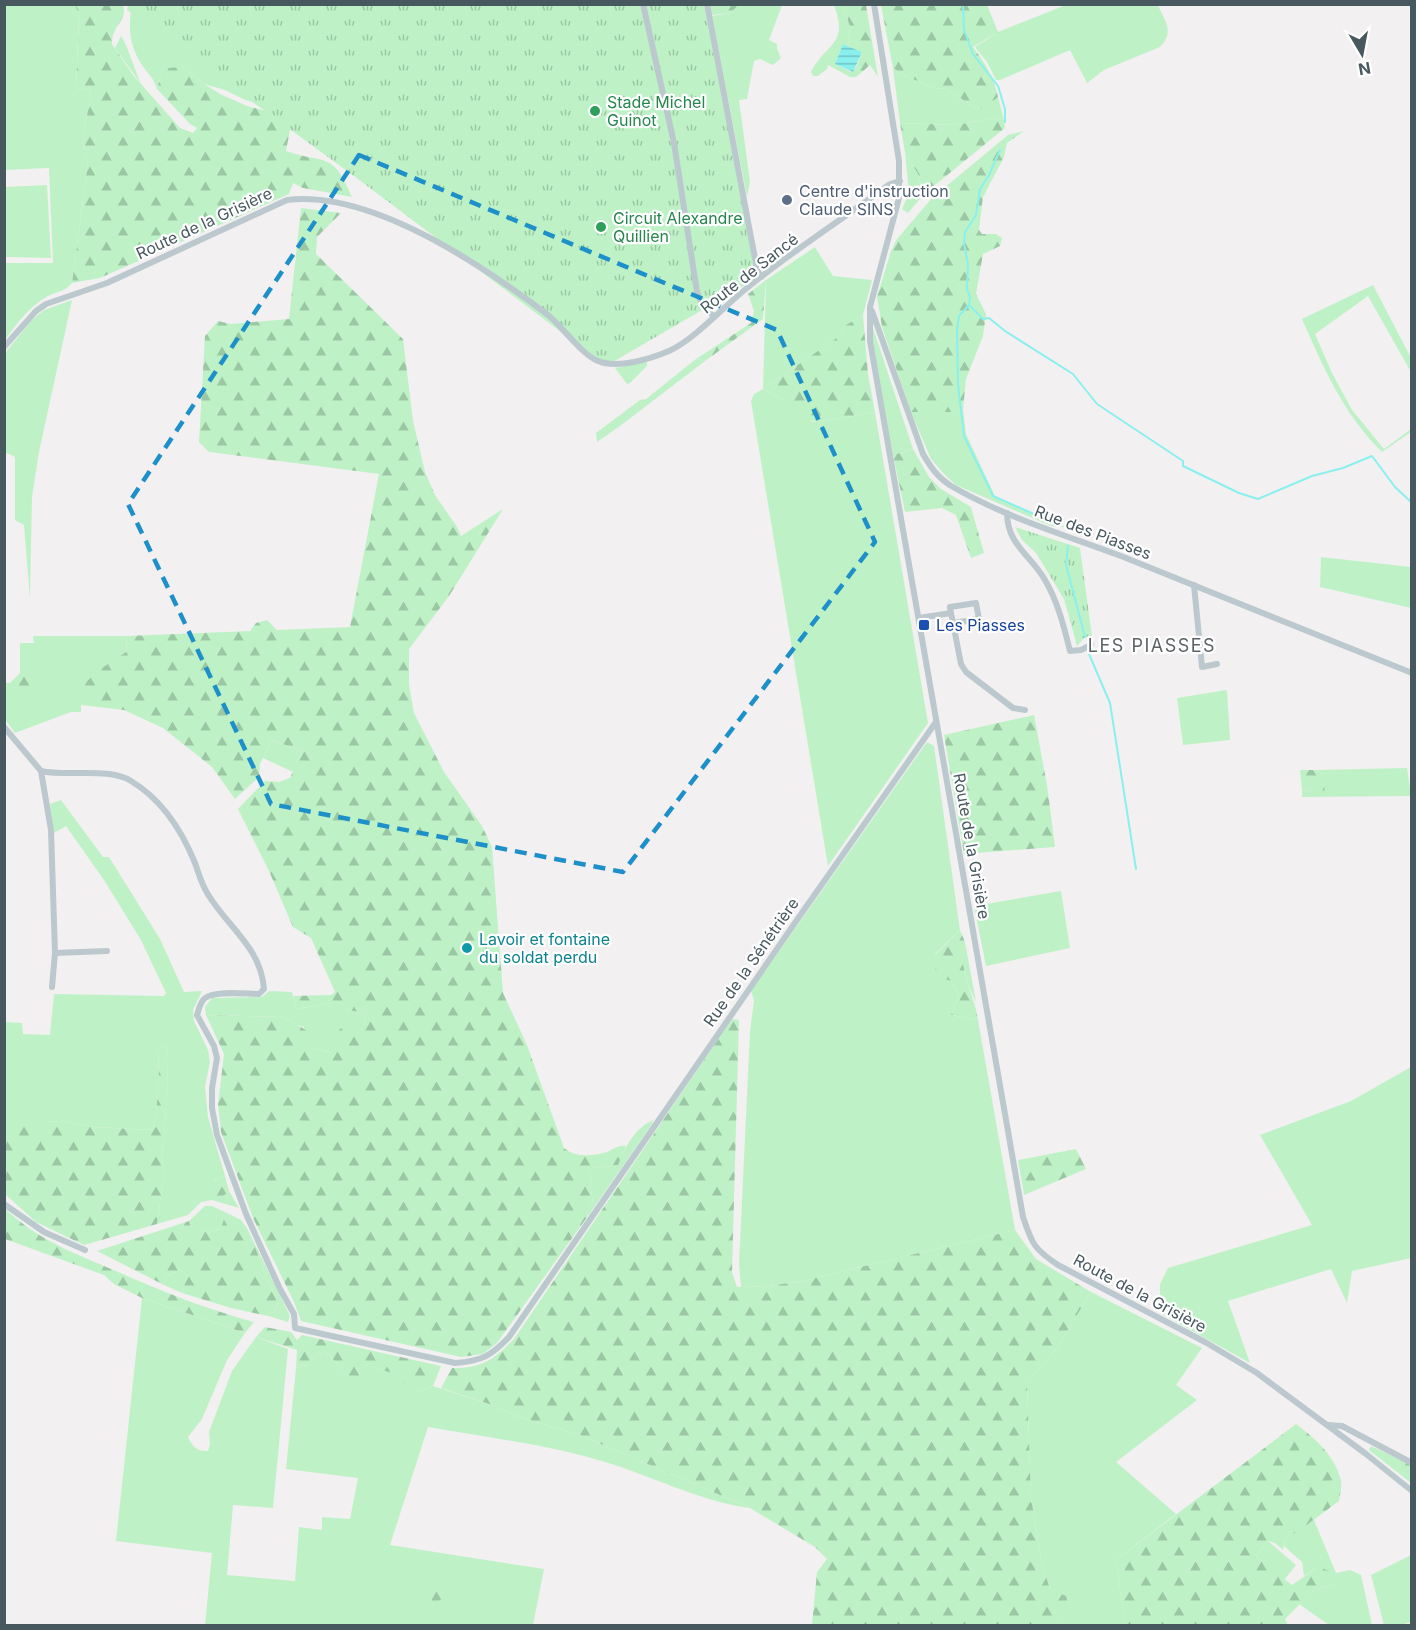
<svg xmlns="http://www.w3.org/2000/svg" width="1416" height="1630" font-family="Inter,sans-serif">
<defs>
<pattern id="forest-firs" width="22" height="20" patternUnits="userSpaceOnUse" patternTransform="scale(1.5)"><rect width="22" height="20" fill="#bef2c6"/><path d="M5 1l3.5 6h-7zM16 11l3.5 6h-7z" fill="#9cc7a4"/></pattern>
<pattern id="park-tufts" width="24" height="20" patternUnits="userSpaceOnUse" patternTransform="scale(1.5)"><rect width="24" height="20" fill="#bef2c6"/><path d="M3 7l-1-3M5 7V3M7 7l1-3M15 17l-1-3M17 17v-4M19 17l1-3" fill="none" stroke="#9cc7a4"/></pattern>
<pattern id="water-rules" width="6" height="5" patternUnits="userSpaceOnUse" patternTransform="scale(1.5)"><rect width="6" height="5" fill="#89f0ee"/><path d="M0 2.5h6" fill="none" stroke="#72c5c4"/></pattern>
</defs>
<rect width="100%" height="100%" fill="#f3f0f1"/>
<g fill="#bef2c6">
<path d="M 5,5 L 75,5 L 79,15 L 76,88 L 91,90 C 89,120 78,130 88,162 L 72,283 C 63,293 58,291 48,296 C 30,306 16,324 5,340 L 5,263 L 53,263 L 49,168 L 5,170 Z"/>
<path d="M 132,5 L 268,106 L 245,100 L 225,90 L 204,84 L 183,67 L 161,76 L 157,89 C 154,78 148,74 142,65 C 129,46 128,26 132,5 Z"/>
<polygon points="739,5 782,5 769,40 777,44 777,49 781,58 773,65 760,59 754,61 747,99 739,100 750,182 747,197 712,16 730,13"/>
<path d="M 834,5 L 843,5 L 850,27 L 848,46 L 843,44 L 835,64 L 851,72 L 856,67 L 861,73 L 856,77 L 850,77 L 828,65 L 827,69 L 818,76 L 813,76 L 811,72 C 827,42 849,45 834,5 Z"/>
<path d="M 1066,5 L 1158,5 C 1165,22 1175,31 1160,47 L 1104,70 L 1087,83 L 1070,50 L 1000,80 L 996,80 L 987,62 L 975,47 L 998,32 Z"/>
<path d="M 121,36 C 127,44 136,73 141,84 L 115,48 Z"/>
<polygon points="893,68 904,75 933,88 946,89 976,108 986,106 998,97 1004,120 993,118 956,125 900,123"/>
<polygon points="905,152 918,174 924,194 908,213 902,209 909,193"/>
<polygon points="47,185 51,258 5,257 5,187"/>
<polygon points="815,247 833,276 872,280 863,315 846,325 838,337 763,389 786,401 812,422 820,422 875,412 928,723 828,866 751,401 754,394 763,389 766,280"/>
<path d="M 1373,285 L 1411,358 L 1411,372 L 1368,296 L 1315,334 L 1332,373 L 1352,410 L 1384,449 L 1411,429 L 1411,432 L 1382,452 C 1343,413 1324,369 1302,319 Z"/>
<polygon points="72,300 39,452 32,497 30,599 24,525 15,520 15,457 5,452 5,353 32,320 44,310"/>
<polygon points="873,328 913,449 893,455 873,343"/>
<polygon points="696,359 705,361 620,426 597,442 596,433 640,400 646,399"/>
<polygon points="647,362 647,366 630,383 627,384 615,368"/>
<polygon points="963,409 966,434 995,496 1065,527 1051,526 956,485 944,474 931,459 911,412 950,412"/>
<polygon points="1321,557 1411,567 1411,608 1320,587"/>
<polygon points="33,636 127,636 126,652 92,677 81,705 81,712 71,712 15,733 5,719 5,683 10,683 18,691 39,685 20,673 20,643 34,643"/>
<polygon points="1227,690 1230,740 1183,745 1177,698"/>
<polygon points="272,740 302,751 293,772 263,758"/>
<polygon points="927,742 934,746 960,930 935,954 959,995 951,1015 978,1020 1015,1230 802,1281 769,1286 741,1287 739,1264 750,1031 754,1000 751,991"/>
<polygon points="1407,768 1411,796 1302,797 1302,790 1312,793 1323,774 1313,770"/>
<polygon points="61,800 103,857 109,857 160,939 184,992 202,991 193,1010 194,1021 208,1050 210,1062 205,1087 208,1117 225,1176 214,1181 226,1194 229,1191 239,1208 212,1200 201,1202 188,1215 157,1224 164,1175 162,1157 168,1083 166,1045 158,1047 159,1083 154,1130 94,1127 72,1123 47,1121 5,1121 5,1022 22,1023 23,1034 50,1035 54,994 164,996 166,993 141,940 104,880 66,826 54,833 50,804"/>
<polygon points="1061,891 1070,948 986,966 974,906"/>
<path d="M 965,942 L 976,1002 C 967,984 958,961 965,942 Z"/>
<polygon points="269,991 292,992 296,1009 338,1002 349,1010 363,1013 366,1022 358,1033 332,1038 330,1052 307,1047 304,1027 295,1024 284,1017 206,1015 205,1007 212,998 262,997"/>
<polygon points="1411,1067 1411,1258 1352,1271 1347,1303 1331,1269 1228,1301 1250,1363 1160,1313 1160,1284 1168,1268 1312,1225 1260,1135 1351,1101"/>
<path d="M 653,1120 L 652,1124 L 588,1216 L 586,1212 L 593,1203 L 590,1184 L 591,1171 L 594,1168 L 618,1165 C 625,1147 635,1128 653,1120 Z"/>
<polygon points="205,1206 212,1206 229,1214 224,1219 221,1228 208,1233 197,1228 191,1228 189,1221"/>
<polygon points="248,1230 290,1316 288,1322 268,1316 275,1311 278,1304"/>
<polygon points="182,1270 187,1276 182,1293 164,1285 167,1275"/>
<polygon points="1091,1292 1202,1348 1176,1385 1197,1400 1116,1462 1176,1514 1116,1560 1125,1625 1057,1625 1070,1613 1050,1589 1041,1560 1031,1497 1027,1383 1057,1348"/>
<path d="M 142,1298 L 245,1333 L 227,1360 L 202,1419 L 188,1437 C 192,1446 197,1452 208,1451 L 210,1444 L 209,1432 L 232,1371 L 256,1337 L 288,1349 L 273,1508 L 233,1505 L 227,1575 L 295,1581 L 299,1527 L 322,1530 L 322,1517 L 350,1519 L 358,1478 L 286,1469 L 296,1368 L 307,1365 L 321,1352 L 326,1352 L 349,1376 L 365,1365 L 400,1375 L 419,1391 L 433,1386 L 489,1404 L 516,1416 L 580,1435 L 750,1508 C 697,1501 649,1474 598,1460 C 543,1444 484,1437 428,1427 L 390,1545 L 544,1569 L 533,1625 L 205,1625 L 212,1553 L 116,1541 Z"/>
<path d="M 1314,1520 L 1336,1573 L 1350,1570 L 1361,1575 L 1372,1625 C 1358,1625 1342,1623 1329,1625 L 1299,1604 L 1315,1589 L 1335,1585 L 1318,1567 L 1304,1576 L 1302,1562 L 1284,1546 L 1285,1538 Z"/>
<polygon points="1268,1541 1296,1565 1284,1580 1256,1556"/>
<polygon points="1411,1555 1411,1622 1400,1625 1384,1625 1371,1575"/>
</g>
<g fill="url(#forest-firs)">
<path d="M 75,5 L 123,5 C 127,18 118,22 114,33 C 112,36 112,40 112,44 L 133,75 L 180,128 L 193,133 L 197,128 L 190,124 L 157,89 L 161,76 L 168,68 L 183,67 L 204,84 L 222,95 L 247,106 L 277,114 L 291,125 L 286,151 C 327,165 332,150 352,197 L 303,188 L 293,183 L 289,194 L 100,278 L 72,283 L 88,162 C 78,130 89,120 91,90 L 76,88 L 79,15 Z"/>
<polygon points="710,5 710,4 739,5 730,13 712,15"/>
<polygon points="843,5 866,5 878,77 870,65 861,73 856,67 862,52 848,46 850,27"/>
<path d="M 881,5 L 987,5 L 998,32 L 973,47 C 985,63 994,77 998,97 L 986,107 L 976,108 L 946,89 L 933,88 L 904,75 L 893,68 Z"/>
<polygon points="993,118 1004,120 1005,128 924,194 918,174 905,152 900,123 956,125"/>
<polygon points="1024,131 1007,143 1004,157 983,197 979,230 982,234 996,234 1002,238 1000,246 983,254 976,294 986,314 983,336 966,379 963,409 951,412 911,412 882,327 877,297 891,251 897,239 932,198 1008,135"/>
<path d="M 301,208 L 341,213 L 317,237 L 316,254 L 403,339 L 413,421 L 425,472 L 435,495 L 457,527 L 461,536 L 503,509 L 449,596 L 409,649 L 409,685 L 414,713 L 444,772 L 482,826 L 492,847 L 503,993 L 527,1045 L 564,1148 C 576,1158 594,1156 607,1152 C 614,1149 618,1145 626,1146 L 618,1165 L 594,1168 L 591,1171 L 590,1184 L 593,1203 L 586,1212 L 588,1216 L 497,1343 L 483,1354 L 461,1357 L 301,1321 L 294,1302 L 253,1218 L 221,1132 L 218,1105 L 224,1054 L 206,1015 L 284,1017 C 294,1024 303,1026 311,1035 L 308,1047 L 329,1052 L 332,1038 L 341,1028 L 358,1033 L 366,1022 L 363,1013 L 349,1010 L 338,1002 L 296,1009 L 293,996 L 331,995 L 335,992 L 311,938 L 293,927 L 269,871 L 238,809 L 265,781 L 279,782 L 290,778 L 302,751 L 272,740 L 260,764 L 259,777 L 235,799 L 212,767 L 163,728 L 124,710 L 81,705 L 83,685 L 99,670 L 126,652 L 127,636 L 250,631 L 256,623 L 267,620 L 277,630 L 350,627 L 379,474 L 209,452 L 199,442 L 205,336 L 218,321 L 231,324 L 289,319 Z"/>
<polygon points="766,280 763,319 705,361 696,359 751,323 754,311 748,294"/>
<path d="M 863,315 L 868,374 L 875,412 L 820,422 C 807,422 791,413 786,401 L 763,389 L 838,337 L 846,325 Z"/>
<polygon points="913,449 929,477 941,489 971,507 984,553 971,558 956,515 942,508 905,512 893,455"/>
<polygon points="20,673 40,685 35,692 18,691 10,683"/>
<polygon points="1034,715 1047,785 1055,847 964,854 944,735"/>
<polygon points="1300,770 1313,770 1323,774 1325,794 1312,793 1302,790"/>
<path d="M 960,930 L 965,942 C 956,967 975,995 978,1020 L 951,1015 L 959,995 L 951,981 L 936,976 L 935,955 Z"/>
<path d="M 732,1019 L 739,1020 L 732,1272 L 737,1287 L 769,1286 L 802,1281 L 1015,1230 L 1036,1259 L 1091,1292 L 1057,1348 L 1027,1383 L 1031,1497 L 1041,1560 L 1050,1589 L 1066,1596 L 1071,1613 L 1057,1625 L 812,1625 L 817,1572 L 827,1559 L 815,1547 L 750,1508 L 580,1435 L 516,1416 L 489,1404 L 441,1388 L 452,1368 C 483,1368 493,1360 514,1339 Z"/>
<polygon points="166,1045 168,1083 162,1157 164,1175 157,1224 84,1245 36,1222 5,1194 5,1121 47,1121 72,1123 94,1127 154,1130 159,1083 158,1047"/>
<polygon points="1076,1149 1086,1169 1024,1195 1018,1160"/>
<path d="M 225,1176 L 229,1191 C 224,1197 217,1199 209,1197 C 206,1184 216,1180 225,1176 Z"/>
<path d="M 5,1209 C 40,1241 74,1253 116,1271 C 161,1291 206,1309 254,1322 L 245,1333 L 142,1298 L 114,1284 L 104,1275 L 5,1239 Z"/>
<polygon points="229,1214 241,1220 248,1230 278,1304 275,1311 268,1316 231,1308 182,1293 187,1276 182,1270 167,1275 164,1285 97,1251 189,1221 191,1228 197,1228 208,1233 221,1228 224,1219"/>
<polygon points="265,1327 291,1332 297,1340 302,1335 441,1366 433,1386 419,1391 404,1383 399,1375 365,1365 362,1378 349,1376 326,1352 321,1352 307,1365 296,1368 297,1350 256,1337"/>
<path d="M 1296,1424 C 1315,1438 1336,1457 1341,1481 C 1342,1487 1340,1495 1339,1501 L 1300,1530 L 1285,1538 L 1283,1550 L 1275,1543 L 1268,1541 L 1256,1556 L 1292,1585 L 1318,1567 L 1336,1573 L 1335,1585 L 1315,1589 L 1285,1619 L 1288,1625 L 1125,1625 L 1116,1560 Z"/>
<polygon points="1371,1446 1411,1465 1411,1483 1369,1450"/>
<path d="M 442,1579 L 448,1586 C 446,1595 443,1602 432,1602 L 428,1595 L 431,1580 Z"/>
</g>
<g fill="url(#park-tufts)">
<polygon points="128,4 710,5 757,278 606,366 358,179 127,10"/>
<polygon points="1015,527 1080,548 1092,636 1084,638 1077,646 1064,599 1036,553 1022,540"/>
</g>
<polygon fill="url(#water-rules)" points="843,44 862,52 853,72 835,64"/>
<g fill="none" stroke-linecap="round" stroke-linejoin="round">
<g stroke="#89f0ee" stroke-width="2">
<polyline points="963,4 964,30 973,54 998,86 1005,109 1005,122"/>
<polyline points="1000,150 989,175 980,189 976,215 965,232 964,244 968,264 967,289 970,298 969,305 959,316 957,330 958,385 964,436 993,496 1059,525"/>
<polyline points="969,305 983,319 989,318 1005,331 1073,374 1097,404 1183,461 1183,466 1239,493 1258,499 1312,476 1343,468 1372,456 1395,487 1412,503"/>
<polyline points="1068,546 1066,565 1085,637"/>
<polyline points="1089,654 1110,703 1136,869"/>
</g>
<g stroke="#bbc9ce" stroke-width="6">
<polyline points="643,4 674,143 697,292 701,302 714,317"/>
<polyline points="707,4 757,269 761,277"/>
<path d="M 874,4 L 899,161 L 899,198 L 870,307 L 870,341 L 1023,1217 C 1032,1244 1034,1249 1058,1265 L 1205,1342 L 1257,1373 L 1366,1454 L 1412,1491"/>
<path d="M 872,311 L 923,454 C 931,468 939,479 953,487 C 1005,517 1065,535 1121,556 C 1218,595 1315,634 1412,673"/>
<path d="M 4,347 L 36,311 L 46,304 L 107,283 L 287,200 C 372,190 482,265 548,315 C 563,327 581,354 598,361 C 618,369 650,359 669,351 C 695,339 723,307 747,288 C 792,251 843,219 890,184 L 900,181"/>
<path d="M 1007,513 C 1007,545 1031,555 1045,580 C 1058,602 1064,627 1070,651 L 1081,650 L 1091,645 L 1090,641"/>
<polyline points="1194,585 1202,667 1217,664"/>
<polyline points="951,613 950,607 976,603 979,619 953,623"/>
<polyline points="919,618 951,613 961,664 966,672 1013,708 1025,710"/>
<polyline points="4,727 41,771 51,830 55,953 52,987"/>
<path d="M 41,771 C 67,777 109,767 131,781 C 161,799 182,831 195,863 C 199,874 202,886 209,896 C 229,928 261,948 264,989 L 259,994 C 247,994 215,990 205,998 C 200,1002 199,1009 197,1015 L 214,1046 L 217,1058 L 212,1088 L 212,1108 L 217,1135 L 246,1214 L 280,1289 L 294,1314 L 295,1328 L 455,1363 C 482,1361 491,1356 509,1337 L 799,917 L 936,722"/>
<polyline points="55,953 107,951"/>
<polyline points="4,1204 44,1232 85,1250"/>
<polyline points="1328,1425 1342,1426 1412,1463"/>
</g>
</g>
<path fill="none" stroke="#1e90c9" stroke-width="4.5" stroke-dasharray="12 8" stroke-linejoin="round" d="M 359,155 L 777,330 L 875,542 L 623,872 L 271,804 L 128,504 Z"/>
<g fill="#2e9e5b" stroke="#fff" stroke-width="2">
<circle cx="595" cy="111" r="6"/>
<circle cx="601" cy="227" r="6"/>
</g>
<circle fill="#5c6f8a" stroke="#fff" stroke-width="2" cx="787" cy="200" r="6"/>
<rect fill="#1a4fb4" stroke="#fff" stroke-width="2" x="918" y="619" width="12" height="12" rx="3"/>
<circle fill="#0f9aa8" stroke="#fff" stroke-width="2" cx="467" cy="948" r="6"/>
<g text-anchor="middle" stroke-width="4.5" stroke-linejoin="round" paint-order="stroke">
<g font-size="16" fill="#27864d" stroke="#fff" text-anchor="start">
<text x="607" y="108">Stade Michel<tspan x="607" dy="18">Guinot</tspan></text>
<text x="613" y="224">Circuit Alexandre<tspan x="613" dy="18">Quillien</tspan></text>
</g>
<g font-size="16" fill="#4e5e75" stroke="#fff" text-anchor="start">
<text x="799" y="197">Centre d'instruction<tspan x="799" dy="18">Claude SINS</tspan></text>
</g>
<g font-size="16" fill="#47595f" stroke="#fff">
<text transform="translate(204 223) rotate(-25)" y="6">Route de la Grisière</text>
<text transform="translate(749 273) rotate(-38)" y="6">Route de Sancé</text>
<text transform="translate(1093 532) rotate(21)" y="6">Rue des Piasses</text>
<text transform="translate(972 846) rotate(80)" y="6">Route de la Grisière</text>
<text transform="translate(751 962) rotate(-55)" y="6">Rue de la Sénétrière</text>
<text transform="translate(1140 1293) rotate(28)" y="6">Route de la Grisière</text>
</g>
<g font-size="16" fill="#164399" stroke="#fff" text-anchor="start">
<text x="936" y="631">Les Piasses</text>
</g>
<g font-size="16" fill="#0d838f" stroke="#fff" text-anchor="start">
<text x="479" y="945">Lavoir et fontaine<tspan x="479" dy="18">du soldat perdu</tspan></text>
</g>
<g font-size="18" letter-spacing="1.5" fill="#5c6366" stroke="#fff">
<text x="1152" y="652">LES PIASSES</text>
</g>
</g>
<rect width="1416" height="1630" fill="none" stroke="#47595f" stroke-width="12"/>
<g transform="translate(1362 54) rotate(170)" stroke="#ffffff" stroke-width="4.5" paint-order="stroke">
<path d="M0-4.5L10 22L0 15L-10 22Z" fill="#47595f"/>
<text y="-9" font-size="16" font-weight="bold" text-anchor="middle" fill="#47595f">N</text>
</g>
</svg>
